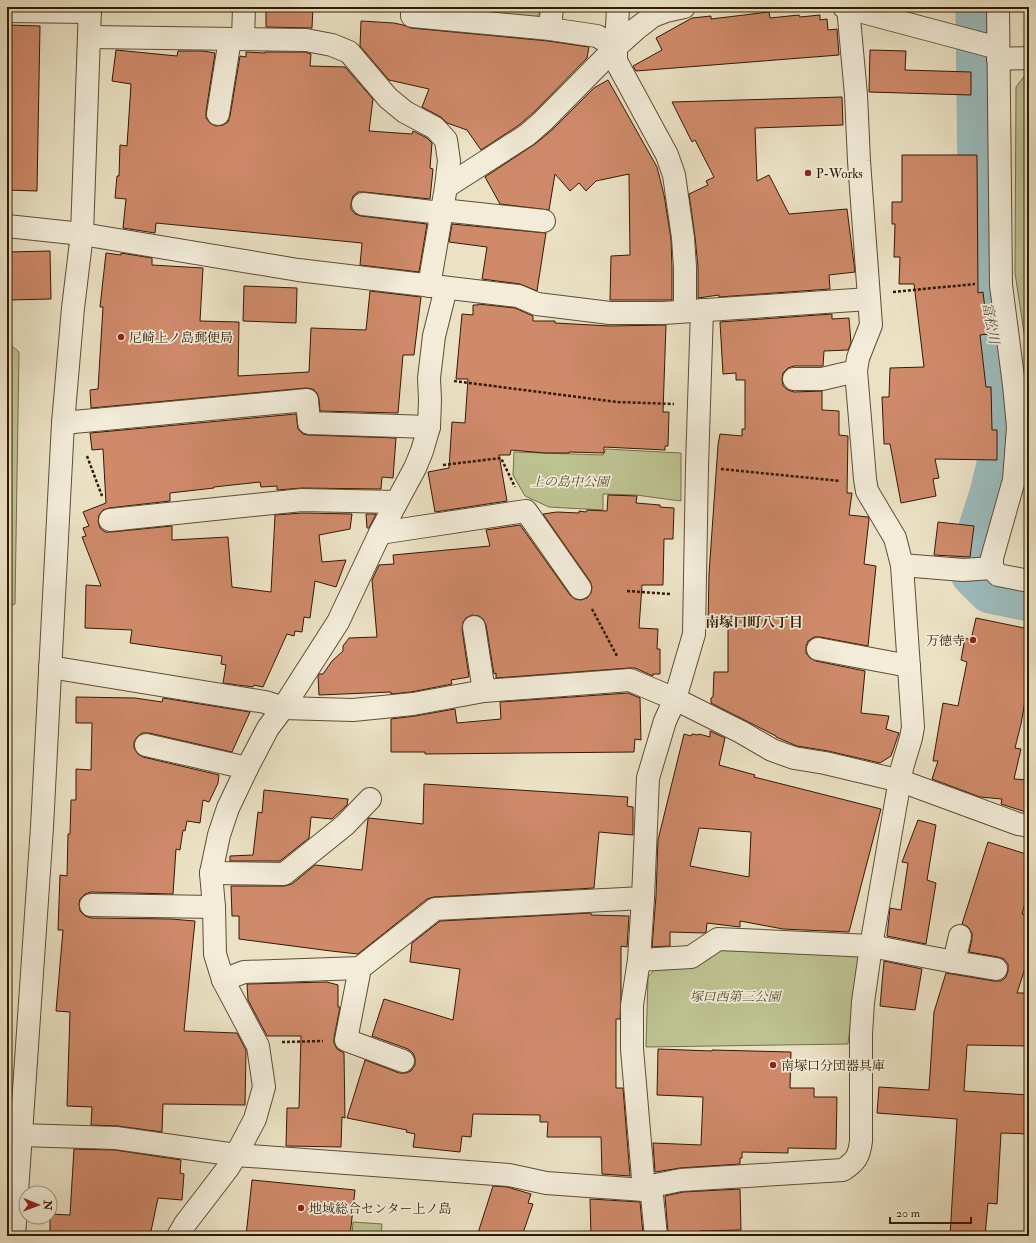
<svg xmlns="http://www.w3.org/2000/svg" width="1036" height="1243" font-family="'IM FELL Double Pica','Noto Serif JP',serif">
<rect width="100%" height="100%" fill="#ebe2c5"/>
<filter id="stains"><feTurbulence type="fractalNoise" baseFrequency=".005" numOctaves="4"/><feColorMatrix values="0 0 0 0 .2 0 0 0 0 .09 0 0 0 0 .02 0 0 0 .5 -.17"/></filter>
<radialGradient id="worn" r=".72"><stop offset=".6" stop-color="#630" stop-opacity="0"/><stop offset="1" stop-color="#630" stop-opacity=".3"/></radialGradient>
<g fill="#bdc291" stroke="#786e4a">
<polygon points="442,7 543,7 542,11 534,19"/>
<polygon points="1026,74 1029,74 1029,356 1027,352 1015,273 1016,87"/>
<polygon points="7,342 19,352 15,604 7,607"/>
<polygon points="606,449 681,453 681,501 636,495 603,494 603,510 549,507 525,496 513,475 514,452 603,455"/>
<polygon points="718,946 859,953 848,1044 646,1047 648,977 656,968"/>
<polygon points="353,1222 382,1224 381,1236 352,1236"/>
</g>
<g fill="none" stroke-linecap="round" stroke-linejoin="round">
<polyline stroke="#9bbcbd" stroke-width="49" points="980,7 983,278 1002,383 1005,448 994,494 974,556 975,573 991,589 1029,597"/>
</g>
<g fill="#cf8a6a" stroke="#321a02" fill-rule="evenodd">
<polygon points="266,7 313,7 312,28 266,27"/>
<polygon points="769,12 770,18 799,15 800,17 820,15 820,20 827,19 828,30 837,29 839,55 636,71 633,66 662,50 656,38 692,18 711,16 711,19"/>
<polygon points="361,21 394,23 403,25 411,28 548,41 589,47 587,58 534,112 519,125 481,150 467,130 447,123 441,117 422,107 429,89 389,80 360,46"/>
<polygon points="7,25 40,26 37,191 7,190"/>
<polygon points="116,50 177,56 178,51 203,51 215,53 206,112 206,118 210,123 216,126 223,125 228,122 230,116 240,56 246,57 246,52 265,53 265,52 305,52 311,54 310,66 345,67 373,99 369,131 412,134 413,131 427,138 432,143 430,168 433,169 430,199 364,192 358,192 353,196 351,203 351,209 355,214 361,216 427,224 419,272 360,265 362,243 156,223 155,233 123,228 126,199 115,198 117,176 119,176 120,145 127,146 131,84 112,81"/>
<polygon points="870,50 906,51 905,70 971,72 971,95 869,92"/>
<polygon points="608,80 657,167 664,195 671,239 672,267 672,300 610,300 611,256 630,255 629,174 596,181 586,191 579,183 570,191 555,174 549,210 500,204 485,177 535,144 552,130 594,88"/>
<polygon points="842,97 843,125 755,128 757,181 769,175 789,214 847,209 855,272 829,275 830,289 719,297 719,295 698,298 698,267 695,237 689,194 708,185 706,181 714,177 695,140 692,142 672,102"/>
<polygon points="902,155 977,155 978,293 983,292 988,334 980,335 986,387 991,387 992,430 997,430 997,460 935,459 939,478 933,479 936,496 901,503 890,444 884,444 882,397 889,397 890,368 924,367 914,284 899,284 900,257 894,257 895,224 892,224 892,202 902,202"/>
<polygon points="452,224 546,233 537,291 520,284 482,279 487,247 449,242"/>
<polygon points="50,251 51,299 9,300 8,252"/>
<polygon points="106,253 121,255 121,253 152,258 152,265 203,268 200,321 239,322 238,376 309,372 311,328 366,330 370,291 421,297 414,355 403,355 398,413 320,411 319,399 317,393 313,389 306,388 91,408 90,390 98,389 103,307 100,307"/>
<polygon points="244,286 297,288 296,323 243,321"/>
<polygon points="478,304 515,308 533,316 533,321 555,321 555,323 610,326 666,325 663,412 669,412 668,446 665,446 665,450 604,447 604,453 569,452 569,453 545,453 511,450 510,455 499,455 507,501 435,512 428,472 449,468 452,422 465,423 468,379 456,379 462,314 473,315 473,305 478,305"/>
<polygon points="832,314 832,319 849,318 851,343 848,350 824,351 823,366 794,366 788,368 783,373 782,379 783,386 788,390 794,392 822,391 822,410 839,411 839,435 848,436 847,493 852,493 849,515 868,517 869,519 864,564 876,566 868,646 820,637 814,637 808,641 806,646 806,653 810,658 816,661 865,671 861,713 889,716 886,729 899,733 891,756 880,763 828,751 797,746 776,737 776,736 711,703 711,698 713,697 714,672 728,672 728,626 708,625 709,574 718,445 720,434 742,436 742,429 745,429 745,380 736,380 736,373 723,374 720,322"/>
<polygon points="296,414 298,429 303,434 308,435 396,438 393,478 382,477 381,489 302,488 277,490 277,486 261,487 260,482 214,487 214,488 170,493 170,501 109,508 103,510 99,515 98,521 100,528 105,532 111,532 172,526 172,540 228,537 232,587 271,592 275,515 303,513 352,514 350,529 319,535 322,562 346,560 336,587 315,581 310,618 304,617 302,632 295,631 294,636 287,634 263,687 254,685 253,687 223,683 226,665 221,664 222,656 130,643 132,630 85,628 86,585 101,586 82,537 86,536 83,528 89,526 83,512 106,503 103,449 92,450 90,433"/>
<polygon points="608,495 637,496 636,503 660,505 660,507 674,508 673,539 664,539 663,585 642,585 639,628 658,629 657,649 660,649 660,674 653,674 653,676 635,668 629,668 496,678 496,673 494,674 486,625 483,619 479,616 472,615 466,618 463,622 462,629 469,677 451,680 452,684 411,692 391,694 391,692 319,695 318,676 319,674 323,674 332,661 343,651 343,646 349,638 377,637 372,580 379,565 394,564 393,555 490,546 486,530 520,525 570,595 575,599 581,600 587,598 591,593 592,587 590,581 543,514 557,512 579,513 579,511 586,512 587,510 607,511"/>
<polygon points="366,514 376,514 369,528 367,528"/>
<polygon points="938,522 974,526 970,557 934,555"/>
<polygon points="976,618 1029,629 1029,678 1021,724 1015,748 1021,749 1014,779 1029,780 1029,813 1001,804 1002,799 980,797 932,779 938,761 933,761 943,703 958,706 967,662 961,660 965,638 971,640"/>
<polygon points="628,693 640,698 641,740 635,739 634,752 425,754 425,752 391,752 391,719 415,716 455,709 457,723 501,719 500,702"/>
<polygon points="76,697 135,698 162,702 163,698 250,712 232,752 149,733 142,733 137,737 134,742 134,748 138,754 143,757 219,775 218,783 209,802 203,800 200,823 187,821 185,831 183,830 180,850 176,849 173,894 91,892 85,894 80,899 79,904 80,911 85,916 91,918 171,919 195,921 184,1031 237,1033 246,1050 245,1105 163,1104 162,1132 118,1126 91,1125 92,1107 67,1106 70,1012 56,1011 63,930 58,930 60,875 67,876 68,834 70,834 71,800 76,800 76,769 91,770 92,723 76,723"/>
<path d="M 710,731 L 725,738 L 719,765 L 755,775 L 754,777 L 881,809 L 849,932 L 783,929 L 740,921 L 740,927 L 707,923 L 706,932 L 704,933 L 670,932 L 670,946 L 652,947 L 656,896 L 658,840 L 684,734 L 691,736 L 692,734 L 698,735 L 699,734 L 710,737 ZM 699,828 L 751,832 L 749,877 L 690,866 Z"/>
<polygon points="424,784 628,797 627,806 633,807 633,835 599,832 594,888 434,897 427,899 358,954 331,951 239,939 239,916 232,916 231,886 284,886 292,884 315,865 362,870 368,819 369,818 423,824"/>
<polygon points="264,790 348,799 347,805 332,819 311,817 309,838 280,861 230,861 230,856 253,855 258,812 262,813"/>
<polygon points="918,820 936,825 927,880 936,883 926,944 887,936 890,908 901,910 908,863 902,862"/>
<polygon points="988,842 1029,855 1029,890 1022,914 1029,916 1029,956 1017,993 1029,993 1029,1046 967,1045 964,1091 1029,1095 1029,1134 1001,1133 997,1204 988,1203 985,1236 950,1236 957,1119 877,1113 879,1087 929,1090 934,1012 946,973 994,981 1001,981 1006,977 1008,971 1008,964 1004,959 998,957 969,952 972,939 972,933 968,927 962,924"/>
<polygon points="591,913 591,915 629,916 627,947 621,946 621,996 620,1019 616,1019 616,1088 623,1088 630,1176 602,1174 601,1137 547,1137 548,1122 540,1122 540,1115 473,1114 471,1137 462,1136 460,1152 413,1147 415,1134 406,1132 407,1130 347,1118 365,1060 399,1073 406,1073 411,1071 415,1065 415,1058 413,1053 408,1049 372,1036 384,999 453,1020 460,969 410,962 412,943 440,921"/>
<polygon points="884,961 922,969 915,1010 880,1006"/>
<polygon points="327,982 338,985 338,1007 340,1007 334,1038 334,1043 337,1049 344,1053 345,1118 342,1117 341,1147 286,1146 287,1108 299,1108 301,1036 267,1036 248,1000 247,984"/>
<polygon points="658,1049 712,1051 712,1050 791,1052 790,1088 814,1088 814,1097 837,1097 836,1149 788,1148 788,1153 742,1152 742,1158 740,1158 740,1164 680,1168 655,1172 653,1143 701,1145 703,1097 657,1095"/>
<polygon points="74,1149 115,1150 181,1160 180,1173 184,1174 182,1200 158,1198 150,1236 50,1236 50,1214 70,1215"/>
<polygon points="252,1180 355,1190 350,1236 246,1236"/>
<polygon points="493,1186 507,1187 531,1194 528,1203 533,1204 522,1236 477,1236"/>
<polygon points="740,1189 741,1230 700,1231 700,1233 668,1233 665,1196 683,1192"/>
<polygon points="590,1199 640,1202 643,1234 639,1234 639,1236 591,1236"/>
</g>
<g fill="none" stroke-linecap="round" stroke-linejoin="round">
<defs>
<g id="minor">
<polyline points="412,7 412,16 550,29 597,36 616,47"/>
<polyline points="618,7 616,47 616,61 667,155 674,175 683,238 685,267 685,311"/>
<polyline points="844,7 998,48"/>
<polyline points="998,7 1001,285 1014,385 1018,427 1014,480 992,558 992,568 998,575 1029,581"/>
<polyline points="7,11 90,12"/>
<polyline points="550,29 552,7"/>
<polyline points="89,37 306,40 332,45 349,52 388,98 405,112 435,128 446,140 449,161 446,187 429,286"/>
<polyline points="243,39 244,7"/>
<polyline points="998,59 1029,58"/>
<polyline points="218,114 230,39"/>
<polyline points="446,187 527,135 543,121 616,47 636,29 653,16 666,11 684,7"/>
<polyline points="363,204 441,213"/>
<polyline points="442,210 544,221"/>
<polyline points="7,226 82,234 298,270 518,296 537,304 610,313 663,313 869,299"/>
<polyline points="794,379 822,379 856,371"/>
<polyline points="63,423 307,400 309,423 429,427"/>
<polyline points="110,520 302,500 396,502"/>
<polyline points="380,533 526,511 580,588"/>
<polyline points="902,565 963,570 992,568"/>
<polyline points="474,627 484,691"/>
<polyline points="818,649 909,666"/>
<polyline points="50,667 265,702 283,708 353,710 413,704 484,691 630,680 675,699 741,732 772,750 794,758 825,763 901,781 1018,824 1029,826"/>
<polyline points="146,745 247,768"/>
<polyline points="211,873 284,874 345,825 370,799"/>
<polyline points="91,905 214,907"/>
<polyline points="639,960 691,957 718,939 871,946 954,962 996,969"/>
<polyline points="954,962 960,936"/>
<polyline points="360,968 346,1040 403,1061"/>
<polyline points="223,980 244,972 360,968 435,909 643,898"/>
<path d="M 20,1135 L 116,1138 L 236,1155 L 509,1175 L 546,1183 L 644,1190 L 651,1186 L 681,1180 L 843,1170 C 856,1161 859,1157 861,1141 L 861,1034 L 863,1002 L 871,946 L 902,768 L 911,738 L 913,727 L 902,565 L 895,538 L 867,491 L 865,479 L 856,371 L 858,358 L 871,325 L 859,161 L 856,95 L 848,7"/>
<polyline points="651,1186 656,1236"/>
<polyline points="644,1190 632,1049 632,1005 639,960 643,898 648,778 665,721 675,699 694,634 697,466 702,310"/>
<polyline points="14,1236 42,827 63,423 73,308 82,234 90,7"/>
<polyline points="178,1236 185,1224 228,1168 236,1155 255,1119 264,1087 258,1046 223,980 215,954 214,907 211,873 219,835 228,808 247,768 268,728 283,708 338,622 380,533 415,468 422,451 429,427 430,400 429,378 434,336 446,288"/>
</g>
</defs>
<use href="#minor" stroke="#604c33" stroke-width="24"/>
<g stroke="#321a02" stroke-width="2.5" stroke-dasharray="3 2" stroke-linecap="butt">
<polyline points="893,292 975,284"/>
<polyline points="454,381 617,402 674,404"/>
<polyline points="87,456 102,496"/>
<polyline points="443,465 501,458 515,487"/>
<polyline points="721,469 840,481"/>
<polyline points="627,591 670,594"/>
<polyline points="592,609 617,656"/>
<polyline points="282,1042 323,1041"/>
</g>
<use href="#minor" stroke="#f2ecd9" stroke-width="22"/>
</g>
<g fill="#8f2418" stroke="#f2ecd9" stroke-width="1.5">
<circle cx="808" cy="173" r="4"/>
<circle cx="121" cy="337" r="4"/>
<circle cx="973" cy="640" r="4"/>
<circle cx="773" cy="1065" r="4"/>
<circle cx="301" cy="1208" r="4"/>
</g>
<g text-anchor="middle" stroke-width="3.5" stroke-linejoin="round" paint-order="stroke">
<g font-size="13" fill="#321a02" stroke="#f2ecd9" text-anchor="start">
<text x="816" y="178">P-Works</text>
<text x="129" y="342">尼崎上ノ島郵便局</text>
<text x="965" y="645" text-anchor="end">万徳寺</text>
<text x="781" y="1070">南塚口分団器具庫</text>
<text x="309" y="1213">地域総合センター上ノ島</text>
</g>
<g font-size="13" font-style="italic" fill="#5c4c2d" stroke="#f2ecd9">
<text x="570" y="486">上の島中公園</text>
<text x="735" y="1001">塚口西第三公園</text>
</g>
<g font-size="14" font-style="italic" fill="#575343" stroke="#f2ecd9">
<text transform="translate(991 323) rotate(80)" y="5">富松川</text>
</g>
<g font-size="14" font-weight="bold" fill="#321a02" stroke="#f2ecd9">
<text x="754" y="627">南塚口町八丁目</text>
</g>
</g>
<rect width="1036" height="1243" fill="none" stroke="#ebe2c5" stroke-width="24"/>
<rect x="8" y="8" width="1020" height="1227" fill="none" stroke="#321a02" stroke-width="2"/>
<rect x="12" y="12" width="1012" height="1219" fill="none" stroke="#321a02"/>
<g transform="translate(38 1205) rotate(91)"><circle r="19" fill="#f2ecd9" stroke="#a59883"/>
<path d="M0-3L7 15L0 10L-7 15Z" fill="#8f2418"/>
<text y="-6" font-size="11" font-weight="bold" text-anchor="middle" fill="#321a02">N</text>
</g>
<path d="M890 1217v6h81v-6" fill="none" stroke="#321a02" stroke-width="2"/>
<text x="896" y="1217" font-size="12" fill="#321a02" stroke="#f2ecd9" stroke-width="3" paint-order="stroke">20 m</text>
<rect width="100%" height="100%" filter="url(#stains)"/>
<rect width="100%" height="100%" fill="url(#worn)"/>
</svg>
